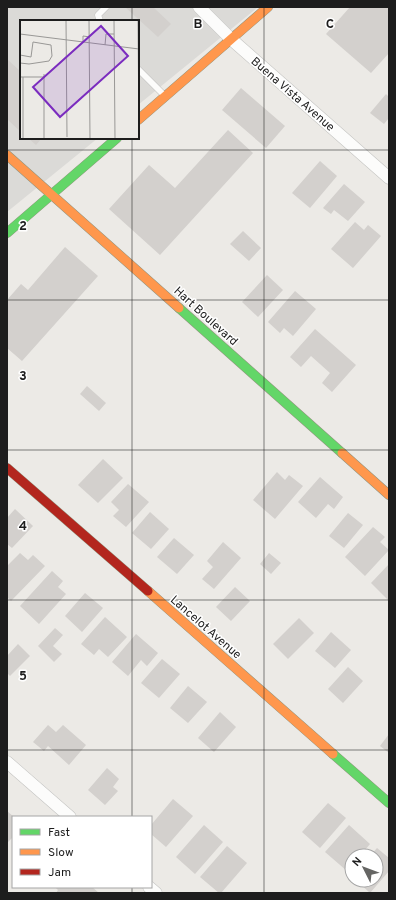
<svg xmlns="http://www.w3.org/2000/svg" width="396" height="900" font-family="Overpass,sans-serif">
<rect width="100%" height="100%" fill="#eceae6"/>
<polygon fill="#dbdad7" points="7,7 258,7 138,105 138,21 21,21 21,138 98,138 7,212"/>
<g fill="#d3d0cd">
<polygon points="125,7 153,7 171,24 158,37"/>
<polygon points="350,7 389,7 389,53 371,73 326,34"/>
<polygon points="7,59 21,72 21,132 7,119"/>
<polygon points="241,88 285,126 266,148 222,110"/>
<polygon points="386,94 389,97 389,118 384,124 370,113"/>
<polygon points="228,130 253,153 160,255 109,209 149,165 175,188"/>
<polygon points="28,138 42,138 36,145"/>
<polygon points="320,161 337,176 310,208 292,193"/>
<polygon points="344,184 365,202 348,221 334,210 331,214 323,208"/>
<polygon points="355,222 364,230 368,225 381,236 353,268 331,249"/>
<polygon points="243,231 261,248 249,261 230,244"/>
<polygon points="65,247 98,276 22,361 7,348 7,300 21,284 28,290"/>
<polygon points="267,275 283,290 258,317 242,302"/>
<polygon points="295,291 316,309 293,336 284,328 280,333 268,322"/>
<polygon points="315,329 356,365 332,392 322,383 330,373 311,356 301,367 290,357"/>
<polygon points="87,386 106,403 99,411 80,394"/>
<polygon points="103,459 123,478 98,503 78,485"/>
<polygon points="277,472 285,480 289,475 303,486 275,519 253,500"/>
<polygon points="320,477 343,497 334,509 328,504 316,518 298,502"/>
<polygon points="128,484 149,502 126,527 113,516 119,510 111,502"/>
<polygon points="15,509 33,526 12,548 7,544 7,518"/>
<polygon points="150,512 169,529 151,549 132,533"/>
<polygon points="348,513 363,525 344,548 329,536"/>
<polygon points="373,527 385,537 380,542 389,550 365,576 345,557"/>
<polygon points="174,538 194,555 177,574 157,557"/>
<polygon points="223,542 241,558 214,589 202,579 213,567 207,561"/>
<polygon points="20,553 28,560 33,555 45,566 11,601 7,597 7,566"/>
<polygon points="269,553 281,563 271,574 260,564"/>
<polygon points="389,564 389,601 371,583"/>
<polygon points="52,571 63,581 58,587 66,594 39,624 20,606"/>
<polygon points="235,587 250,601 231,621 216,607"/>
<polygon points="85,593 103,608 82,632 65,616"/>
<polygon points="105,617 127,637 108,657 99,649 94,655 81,644"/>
<polygon points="299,618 314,633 288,659 273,644"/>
<polygon points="55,628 63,635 53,646 62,654 54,662 38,646"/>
<polygon points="331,632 351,650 335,668 315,651"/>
<polygon points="136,634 158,653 147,666 141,660 128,676 112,662"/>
<polygon points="18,644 30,656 10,676 7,673 7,656"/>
<polygon points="162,659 180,674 159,698 141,683"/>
<polygon points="348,667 363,681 343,703 328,689"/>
<polygon points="188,686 207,702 188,723 170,708"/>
<polygon points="220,712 236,727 214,752 198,738"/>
<polygon points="48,725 56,732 63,725 86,745 69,765 48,746 44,751 33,742"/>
<polygon points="389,734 389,753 380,746"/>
<polygon points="107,768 119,779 113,787 118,791 105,805 88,790"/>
<polygon points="173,799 193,816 166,847 151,834 151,825"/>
<polygon points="328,803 346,818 320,848 302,832"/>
<polygon points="7,811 14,817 13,817 13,837 7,843"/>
<polygon points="204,825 223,842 195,874 176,857"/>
<polygon points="349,825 370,844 360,856 352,856 352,865 347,871 325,852"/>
<polygon points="227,846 247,863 221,893 219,893 200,877"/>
<polygon points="377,848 389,858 389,871 370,893 356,880 376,880 376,856 370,856"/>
<polygon points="55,887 92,887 99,893 56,893 58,890"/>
</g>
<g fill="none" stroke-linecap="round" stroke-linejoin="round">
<defs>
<g id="lane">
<polyline points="100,21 98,15 106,7"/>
<polyline points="138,69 164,95"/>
</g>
<g id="street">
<polyline points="199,7 231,39 389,178"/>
<polyline points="7,762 70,817"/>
<polyline points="149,887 156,893"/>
</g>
<g id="fast">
<polyline points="7,233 117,138"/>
<polyline points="179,308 342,453"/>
<polyline points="333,754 389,803"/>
</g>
<g id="slow">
<polyline points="138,120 268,7"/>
<polyline points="7,155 179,308"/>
<polyline points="342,453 389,495"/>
<polyline points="148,591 333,754"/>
</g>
<polyline id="jam" points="7,468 148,591"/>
</defs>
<use href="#lane" stroke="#c4c4c2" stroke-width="7"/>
<use href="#street" stroke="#c4c4c2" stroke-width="13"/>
<use href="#fast" stroke="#92957f" stroke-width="10"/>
<use href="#slow" stroke="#92957f" stroke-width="10"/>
<use href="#jam" stroke="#92957f" stroke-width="10"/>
<use href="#lane" stroke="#fcfcfb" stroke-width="6"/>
<use href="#street" stroke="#fcfcfb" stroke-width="12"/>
<use href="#fast" stroke="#63d668" stroke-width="9"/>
<use href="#slow" stroke="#ff974d" stroke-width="9"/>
<use href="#jam" stroke="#b3261e" stroke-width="9"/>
</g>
<path fill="none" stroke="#1d1d1d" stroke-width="1" stroke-opacity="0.55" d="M 132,7 L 132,21M 264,7 L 264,893M 132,138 L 132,817M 7,150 L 389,150M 7,300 L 389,300M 7,450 L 389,450M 7,600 L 389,600M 7,750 L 389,750M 132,887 L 132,893"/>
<g text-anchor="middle" stroke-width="3" stroke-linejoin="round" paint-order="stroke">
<g font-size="12" fill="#1d1d1d" stroke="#fff">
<text transform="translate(293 94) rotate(41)" y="4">Buena Vista Avenue</text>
<text transform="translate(206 316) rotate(42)" y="4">Hart Boulevard</text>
<text transform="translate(206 627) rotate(41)" y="4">Lancelot Avenue</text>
</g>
</g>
<g transform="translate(20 20)">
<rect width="119" height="119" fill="#eceae6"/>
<path fill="none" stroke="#999896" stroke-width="1" d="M 46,0 L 47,117M 69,0 L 70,119M 94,0 L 95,119M 118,0 L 119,119M 0,14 L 119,29M 63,22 L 63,16 L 70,17M 85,25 L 86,14 L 94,14M 0,35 L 11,37 L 13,22 L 31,25 L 32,36 L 29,41 L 9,44 L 0,43M 24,54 L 24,119M 0,57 L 24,57M 3,57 L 3,119"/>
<path fill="#7b2cbf" fill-opacity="0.15" stroke="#7b2cbf" stroke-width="2" d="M 81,6 L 108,36 L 40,97 L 13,67 Z"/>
<rect width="119" height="119" fill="none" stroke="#1d1d1d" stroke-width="2"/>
</g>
<g font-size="13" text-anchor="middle" font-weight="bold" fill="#1d1d1d" stroke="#fff" stroke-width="3" stroke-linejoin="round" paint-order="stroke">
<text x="198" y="28">B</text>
<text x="330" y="28">C</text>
<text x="23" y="230">2</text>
<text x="23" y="380">3</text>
<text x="23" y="530">4</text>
<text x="23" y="680">5</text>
</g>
<rect width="396" height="900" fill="none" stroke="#1d1d1d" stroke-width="16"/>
<rect x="12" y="816" width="140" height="72" fill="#ffffff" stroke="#a5a5a5"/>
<rect x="20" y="829" width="20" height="6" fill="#63d668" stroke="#a5a5a5"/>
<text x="48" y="836" font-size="12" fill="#1d1d1d">Fast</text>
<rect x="20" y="849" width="20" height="6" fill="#ff974d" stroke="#a5a5a5"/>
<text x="48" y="856" font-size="12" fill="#1d1d1d">Slow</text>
<rect x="20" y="869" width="20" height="6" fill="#b3261e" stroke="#a5a5a5"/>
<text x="48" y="876" font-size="12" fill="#1d1d1d">Jam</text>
<g transform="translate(364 868) rotate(312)"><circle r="19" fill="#ffffff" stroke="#a5a5a5"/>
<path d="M0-3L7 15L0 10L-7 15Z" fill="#656563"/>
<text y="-6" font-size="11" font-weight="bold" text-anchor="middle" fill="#1d1d1d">N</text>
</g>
</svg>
